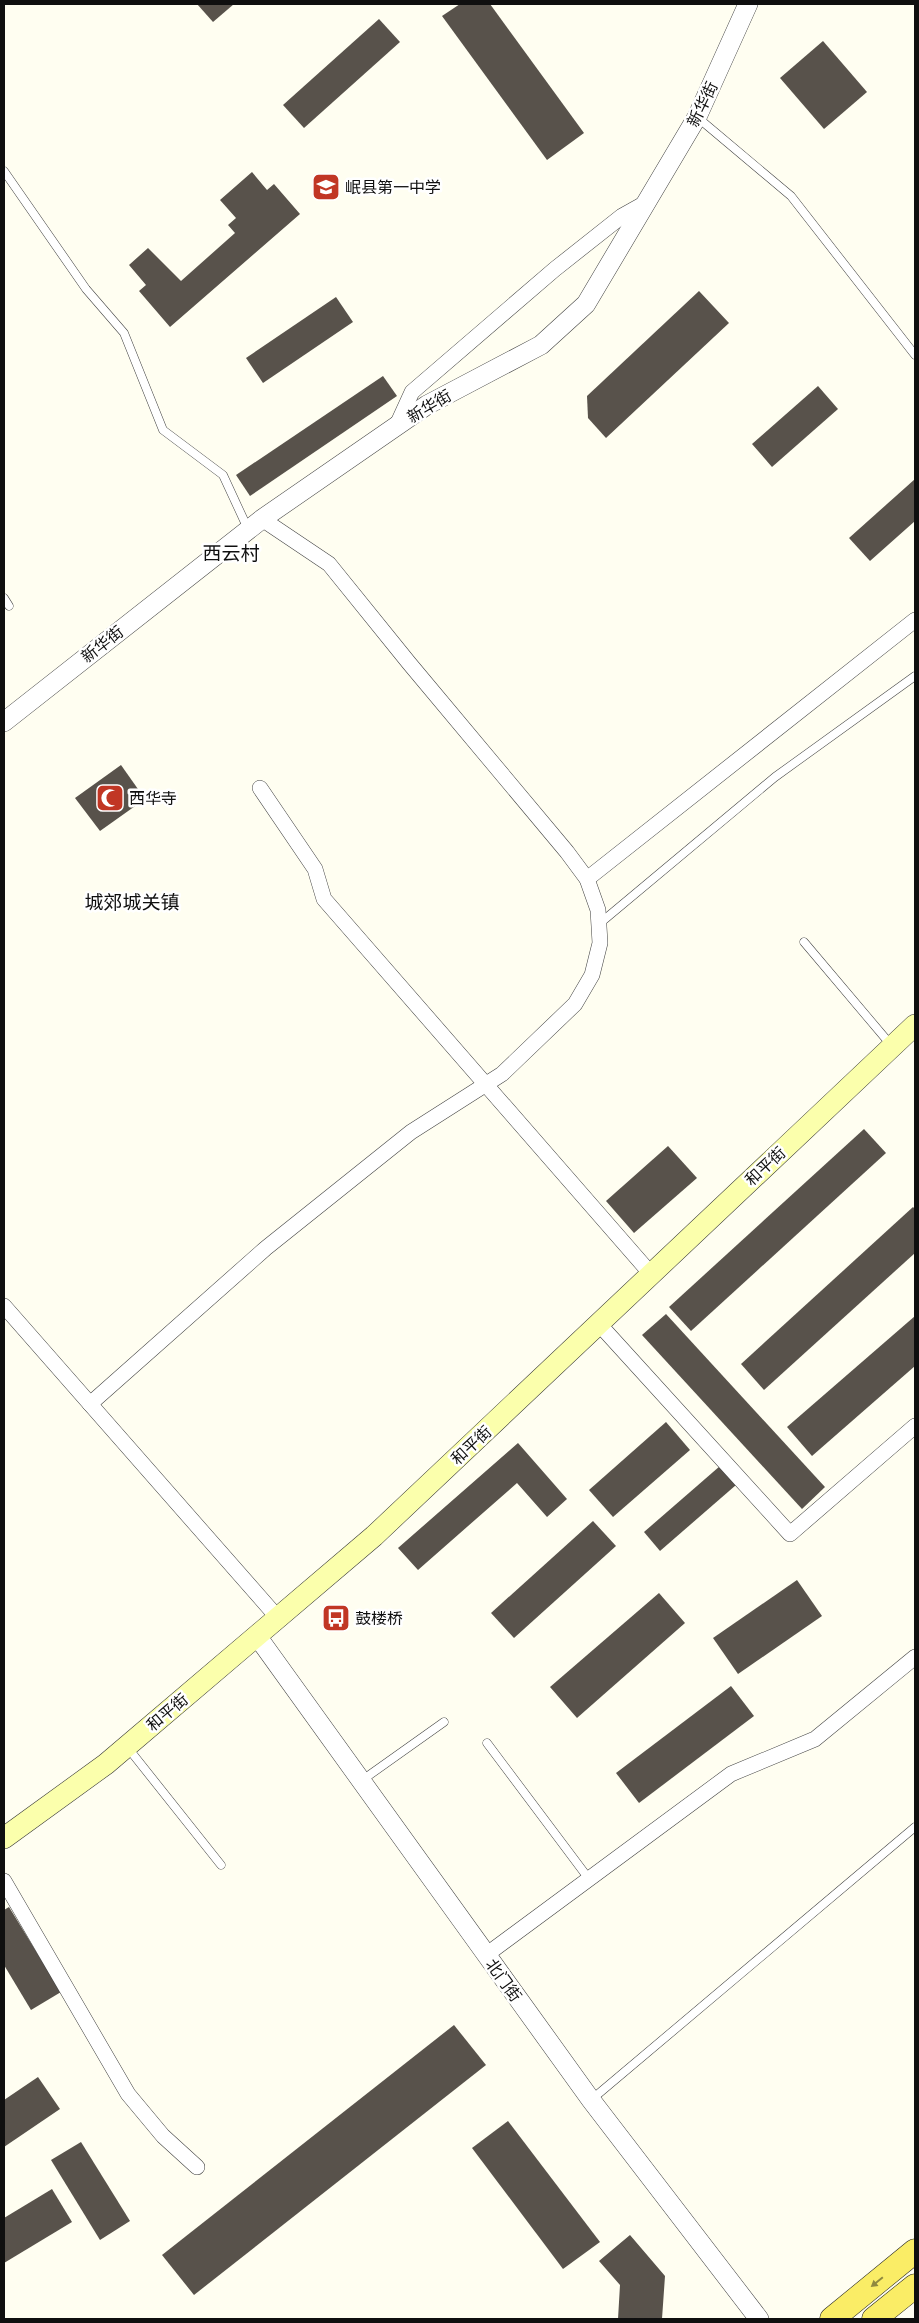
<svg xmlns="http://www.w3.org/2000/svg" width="919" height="2323" font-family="Georgia,'Noto Sans SC',serif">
<rect width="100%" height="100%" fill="#fffef1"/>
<g fill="#58524b">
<polygon points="197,4 234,4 213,22"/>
<polygon points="460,4 490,4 584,133 547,160 442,16"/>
<polygon points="379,19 400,42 304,128 283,105"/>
<polygon points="823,41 867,92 824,129 780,78"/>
<polygon points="252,172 267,190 274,184 300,214 170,327 139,291 146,285 129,265 148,248 181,281 235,233 228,225 236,218 220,200"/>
<polygon points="699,291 729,323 606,438 588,418 587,396"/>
<polygon points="336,297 353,322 263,383 246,358"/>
<polygon points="383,376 397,396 250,496 236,475"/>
<polygon points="818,386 838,409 772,467 752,444"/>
<polygon points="915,479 915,521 870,561 849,538"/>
<polygon points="121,765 145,799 100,831 75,798"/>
<polygon points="864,1129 886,1153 691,1331 669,1307"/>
<polygon points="668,1146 697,1178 634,1233 606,1201"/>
<polygon points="913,1207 915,1209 915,1253 764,1390 741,1364"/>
<polygon points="666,1314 825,1487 802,1509 642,1335"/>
<polygon points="915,1316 915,1366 812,1456 787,1427"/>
<polygon points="666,1422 690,1450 613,1517 589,1490"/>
<polygon points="518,1443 567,1499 547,1517 517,1483 418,1570 398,1548"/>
<polygon points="720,1466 736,1485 660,1551 644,1532"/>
<polygon points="593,1521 616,1546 514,1638 491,1613"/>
<polygon points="797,1580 822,1616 738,1674 713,1638"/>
<polygon points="659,1593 685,1623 577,1718 550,1687"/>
<polygon points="731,1686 754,1716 639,1803 616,1773"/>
<polygon points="9,1907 61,1992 31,2010 4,1965 4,1910"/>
<polygon points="454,2025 486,2065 194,2295 162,2255"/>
<polygon points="38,2077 60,2109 4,2147 4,2100"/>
<polygon points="508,2121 600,2242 563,2269 472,2148"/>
<polygon points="81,2142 130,2221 100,2240 51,2160"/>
<polygon points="52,2189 72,2222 4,2263 4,2218"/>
<polygon points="630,2235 665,2276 662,2319 618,2319 620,2285 599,2261"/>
</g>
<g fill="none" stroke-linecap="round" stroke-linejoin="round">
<defs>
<g id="service">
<polyline points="697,117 791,196 915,355"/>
<polyline points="4,171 86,289 124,333 163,430 223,475 248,529"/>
<polyline points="4,598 9,606"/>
<polyline points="599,924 775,777 915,676"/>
<polyline points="804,942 891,1045"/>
<polyline points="487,1743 589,1879"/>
<polyline points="128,1748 221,1865"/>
<polyline points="361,1781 444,1722"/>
<polyline points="591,2100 915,1827"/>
</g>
<g id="minor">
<polyline points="396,427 412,392 555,269 622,216 647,202"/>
<polyline points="260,788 315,869 324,899 651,1274"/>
<polyline points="587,879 915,620"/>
<polyline points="4,1306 278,1618"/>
<polyline points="599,1324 790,1534 915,1426"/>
<polyline points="90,1404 266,1248 411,1132 502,1074 575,1004 592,975 600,943 598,910 587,879 567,852 409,663 329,564 262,519"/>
<polyline points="4,1881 128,2094 163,2136 197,2167"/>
<polyline points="486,1955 731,1774 815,1739 915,1657"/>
</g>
<g id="tertiary">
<polyline points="4,722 262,519 427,405 541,345 586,304 697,117 748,4"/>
<polyline points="257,1636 591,2100 759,2319"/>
</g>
<polyline id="secondary" points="4,1838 106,1764 374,1536 915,1025"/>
<g id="primary">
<polyline points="832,2319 915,2251"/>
<polyline points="874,2319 915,2286"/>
</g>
</defs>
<use href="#service" stroke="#424242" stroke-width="9"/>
<use href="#minor" stroke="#424242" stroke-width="16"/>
<use href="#tertiary" stroke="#424242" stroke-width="20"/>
<use href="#secondary" stroke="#313131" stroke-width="22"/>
<use href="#primary" stroke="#202020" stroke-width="25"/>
<use href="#service" stroke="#fff" stroke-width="8"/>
<use href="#minor" stroke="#fff" stroke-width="15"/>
<use href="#tertiary" stroke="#fff" stroke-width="19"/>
<use href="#secondary" stroke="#fbffac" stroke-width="21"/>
<use href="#primary" stroke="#faed66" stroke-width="24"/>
</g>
<defs><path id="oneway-solid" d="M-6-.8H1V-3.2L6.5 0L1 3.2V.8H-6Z" transform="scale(1.25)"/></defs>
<use fill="#90893f" href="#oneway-solid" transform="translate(877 2282) rotate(141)"/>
<defs>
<symbol id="school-square" viewBox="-11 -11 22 22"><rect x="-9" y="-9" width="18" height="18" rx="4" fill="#c13624" stroke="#fff"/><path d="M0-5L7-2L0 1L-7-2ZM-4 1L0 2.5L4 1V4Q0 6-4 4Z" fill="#fff"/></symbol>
<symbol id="mosque-square" viewBox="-11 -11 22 22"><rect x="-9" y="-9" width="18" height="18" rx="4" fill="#c13624" stroke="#fff"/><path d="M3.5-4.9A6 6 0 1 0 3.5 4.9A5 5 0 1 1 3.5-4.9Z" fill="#fff"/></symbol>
<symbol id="bus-square" viewBox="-11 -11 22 22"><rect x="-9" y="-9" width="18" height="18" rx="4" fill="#c13624" stroke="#fff"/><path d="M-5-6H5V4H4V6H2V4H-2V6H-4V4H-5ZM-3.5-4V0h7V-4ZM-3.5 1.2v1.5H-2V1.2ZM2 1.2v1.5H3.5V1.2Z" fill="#fff"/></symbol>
</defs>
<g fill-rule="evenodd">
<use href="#school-square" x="310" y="171" width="32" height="32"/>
<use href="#mosque-square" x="94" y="782" width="32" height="32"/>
<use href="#bus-square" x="320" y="1602" width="32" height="32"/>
</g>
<g text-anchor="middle" stroke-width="5" stroke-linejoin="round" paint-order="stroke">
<g font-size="16" fill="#0f0f0f" stroke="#fff">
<text transform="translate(702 104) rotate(-64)" y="6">新华街</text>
<text transform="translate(429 406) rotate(-31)" y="6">新华街</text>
<text transform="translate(102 644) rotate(-38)" y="6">新华街</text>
<text transform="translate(765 1166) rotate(-43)" y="6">和平街</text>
<text transform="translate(471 1445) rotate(-43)" y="6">和平街</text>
<text transform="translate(167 1712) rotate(-40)" y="6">和平街</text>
<text transform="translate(504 1980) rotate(54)" y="6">北门街</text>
</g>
<g font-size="16" fill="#0f0f0f" stroke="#fff" text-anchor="start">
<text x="345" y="193">岷县第一中学</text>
<text x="129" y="804">西华寺</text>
<text x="355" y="1624">鼓楼桥</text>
</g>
<g font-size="19" fill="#0f0f0f" stroke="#fff">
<text x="231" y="560">西云村</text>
<text x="132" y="909">城郊城关镇</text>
</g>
</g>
<rect width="919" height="2323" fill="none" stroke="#0f0f0f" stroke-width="10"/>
</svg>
